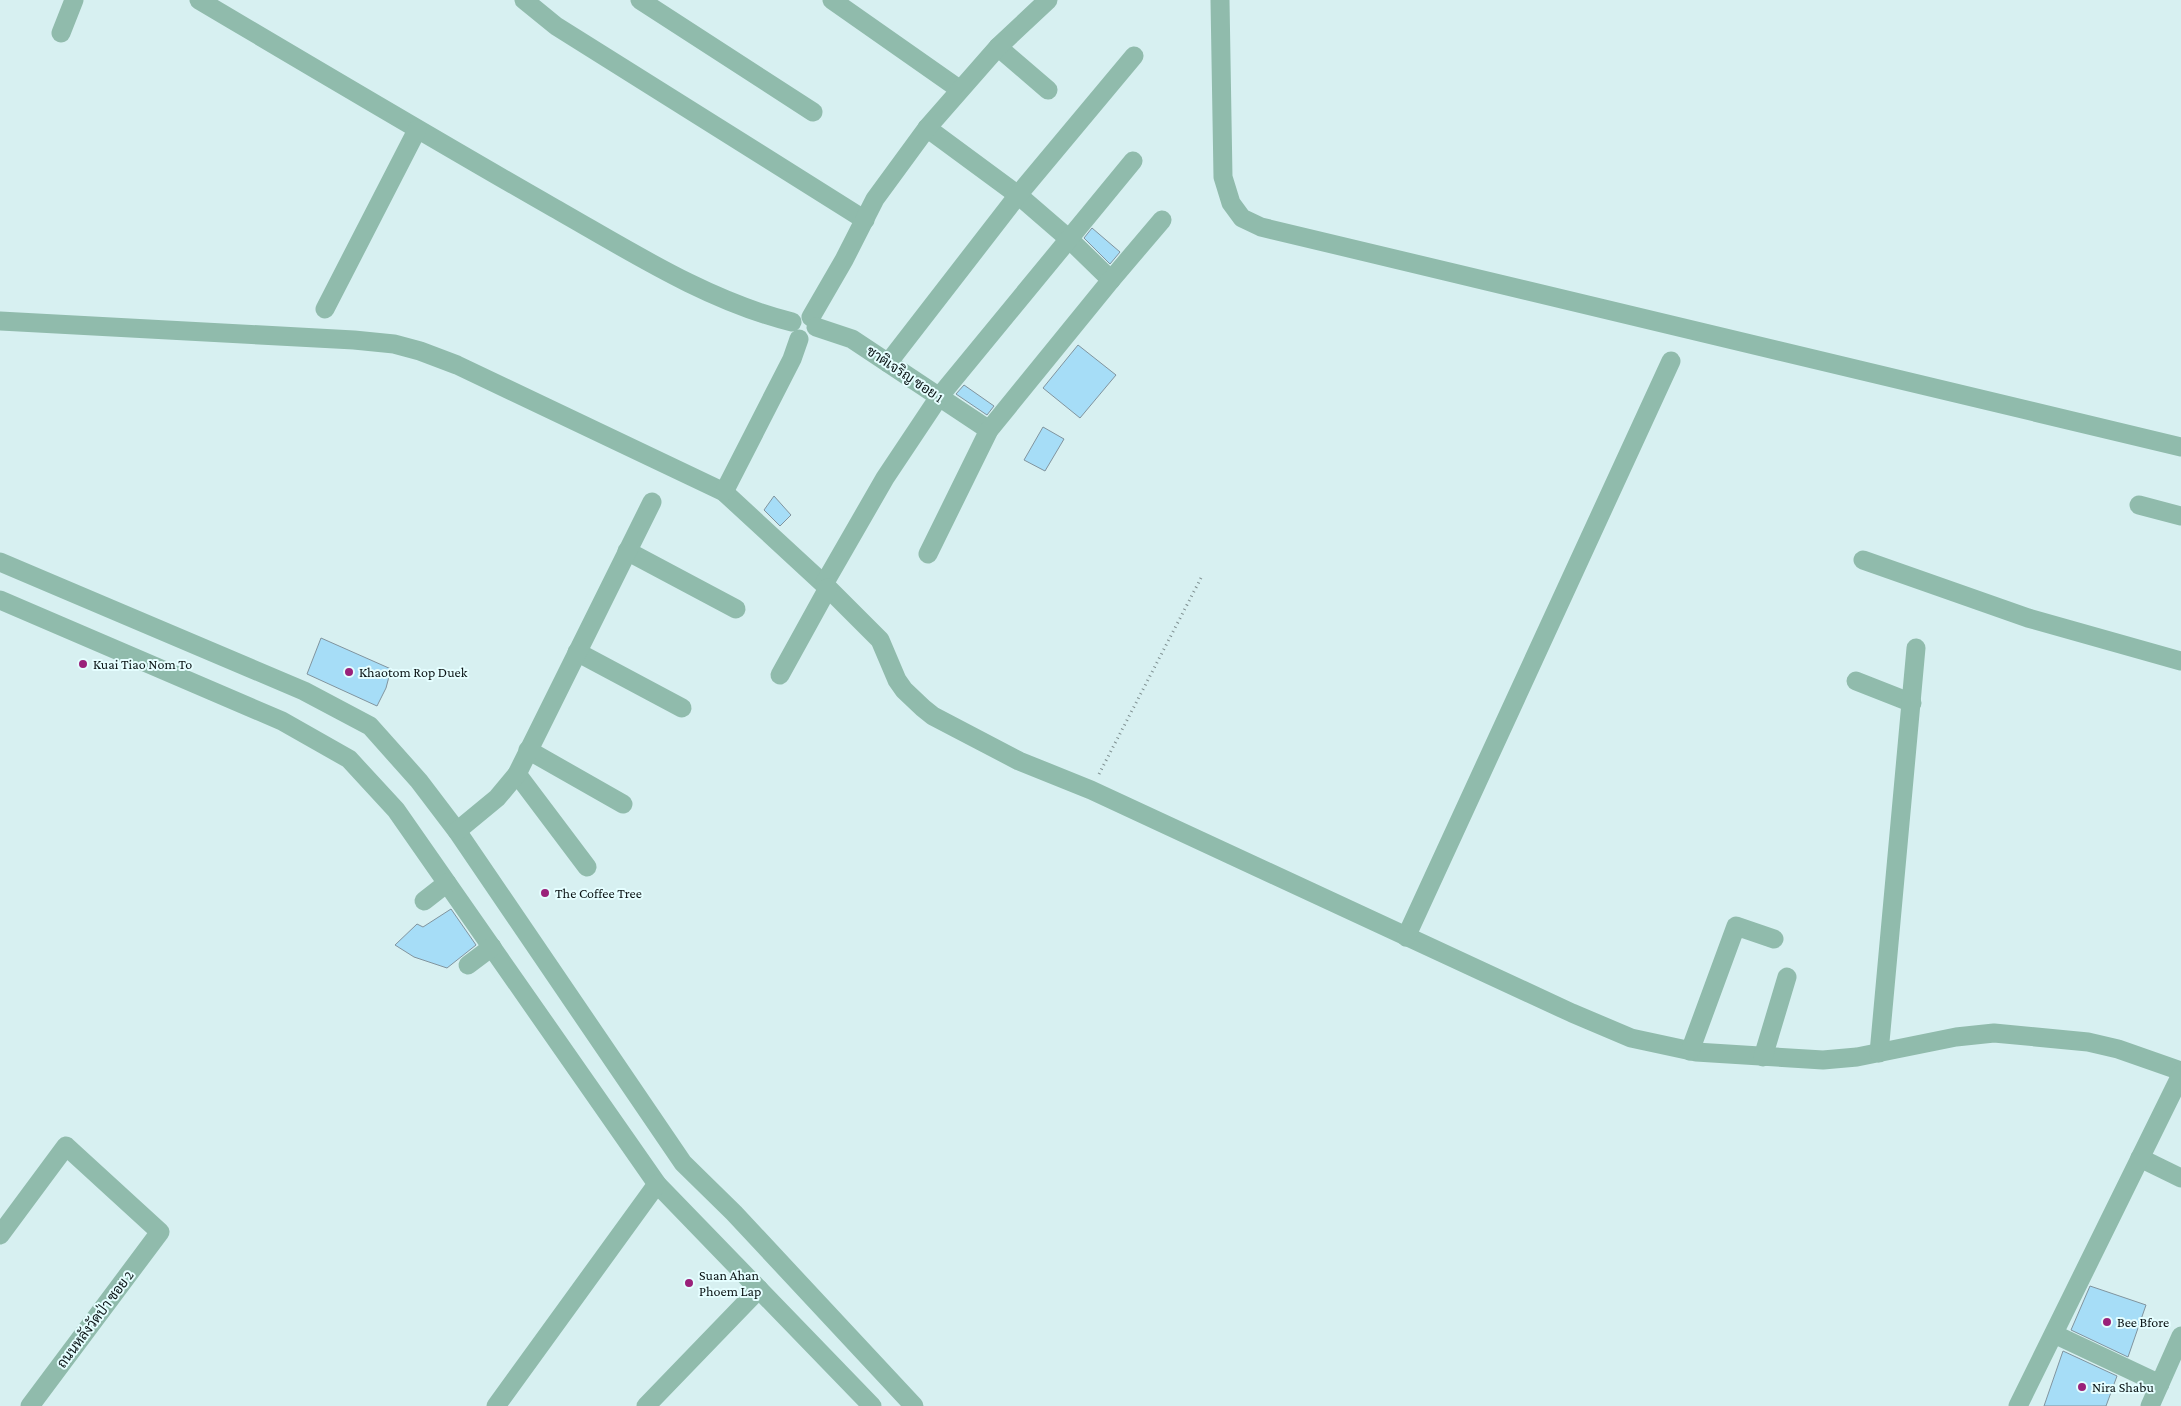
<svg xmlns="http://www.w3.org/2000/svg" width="2181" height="1406" font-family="'Crimson Pro',Sarabun,serif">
<rect width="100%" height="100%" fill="#d7f0f1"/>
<g fill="#a6ddf7" stroke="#81949e">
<polygon points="1092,228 1120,252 1110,264 1084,238"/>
<polygon points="1078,345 1116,375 1080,418 1043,388"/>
<polygon points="964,385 994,406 987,415 956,394"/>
<polygon points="1043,427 1064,439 1045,471 1024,460"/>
<polygon points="774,496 791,515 780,526 764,510"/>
<polygon points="321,638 391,669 386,688 377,706 307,674"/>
<polygon points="451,909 476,945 447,968 414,957 395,945 417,924 423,927"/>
<polygon points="2090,1286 2146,1305 2128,1357 2071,1330"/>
<polygon points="2063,1351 2117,1376 2106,1406 2044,1406"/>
</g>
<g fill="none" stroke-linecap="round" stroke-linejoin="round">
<polyline stroke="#7d8e8f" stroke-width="3" stroke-dasharray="1 4" stroke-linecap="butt" points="1099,774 1202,576"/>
<g stroke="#90bbac" stroke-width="19">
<path d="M 199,0 C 317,70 435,140 554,208 C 630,251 707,301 792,322"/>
<polyline points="524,0 556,26 865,220"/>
<polyline points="640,0 813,112"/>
<polyline points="832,0 959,89"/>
<polyline points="1220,0 1223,177 1231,203 1242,218 1261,227 2181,447"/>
<polyline points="61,33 74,0"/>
<polyline points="998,47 1048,90"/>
<polyline points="927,128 1018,195 1069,239 1111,280"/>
<polyline points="325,309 417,130"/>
<polyline points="811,317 844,260 875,199 927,128 998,47 1048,0"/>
<polyline points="0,321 354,340 394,344 420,351 457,365 724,492 828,588 880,640 897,680 904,690 923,708 933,716 1019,761 1091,790 1572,1013 1631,1038 1696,1052 1823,1060 1857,1057 1956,1037 1994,1033 2088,1042 2118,1049 2181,1071"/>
<polyline points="816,327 852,339 989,430"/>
<polyline points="888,363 1018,195 1134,56"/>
<polyline points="724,492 792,359 799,339"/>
<polyline points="2139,505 2181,516"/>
<polyline points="627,551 736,609"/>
<polyline points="928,554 989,430 1111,280 1162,220"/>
<polyline points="1863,560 2028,618 2181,661"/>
<polyline points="0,562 304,691 370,726 419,781 457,831 683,1163 734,1213 914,1406"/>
<polyline points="824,584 885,478 939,397 1133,161"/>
<polyline points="0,600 282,721 349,759 396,810 657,1184 872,1406"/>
<polyline points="577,652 682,708"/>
<polyline points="780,675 828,588"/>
<polyline points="1856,681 1912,703"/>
<polyline points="528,750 623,804"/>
<polyline points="517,774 587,867"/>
<polyline points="457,831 497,798 517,774 652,502"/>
<polyline points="424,901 447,883"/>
<polyline points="1406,937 1671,361"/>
<polyline points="468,965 492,947"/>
<polyline points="1690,1051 1736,926 1774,939"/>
<polyline points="1879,1053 1916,648"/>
<polyline points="1763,1057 1787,977"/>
<polyline points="2140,1158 2181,1178"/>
<polyline points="0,1235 66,1146 160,1232 30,1406"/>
<polyline points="2054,1334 2160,1384"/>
<polyline points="496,1406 657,1184"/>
<polyline points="646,1406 759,1289"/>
<polyline points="2018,1406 2181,1075"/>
<polyline points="2150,1406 2181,1336"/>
</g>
</g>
<g fill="#9a217a" stroke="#e5feff" stroke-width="2">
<circle cx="83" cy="664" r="5"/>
<circle cx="349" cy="672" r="5"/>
<circle cx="545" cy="893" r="5"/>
<circle cx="689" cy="1283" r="5"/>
<circle cx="2107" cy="1322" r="5"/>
<circle cx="2082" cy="1387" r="5"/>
</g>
<g text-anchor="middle" stroke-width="4" stroke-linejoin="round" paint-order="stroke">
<g font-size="14" fill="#0a1314" stroke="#e5feff">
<text transform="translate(905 374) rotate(34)" y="5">ชาติเจริญ ซอย 1</text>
<text transform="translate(95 1319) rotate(-53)" y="5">ถนนหลังวัดป่า ซอย 2</text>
</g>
<g font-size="14" fill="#0a1314" stroke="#e5feff" text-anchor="start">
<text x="93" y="669">Kuai Tiao Nom To</text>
<text x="359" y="677">Khaotom Rop Duek</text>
<text x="555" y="898">The Coffee Tree</text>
<text x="699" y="1280">Suan Ahan<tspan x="699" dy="16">Phoem Lap</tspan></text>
<text x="2117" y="1327">Bee Bfore</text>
<text x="2092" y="1392">Nira Shabu</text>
</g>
</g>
</svg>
